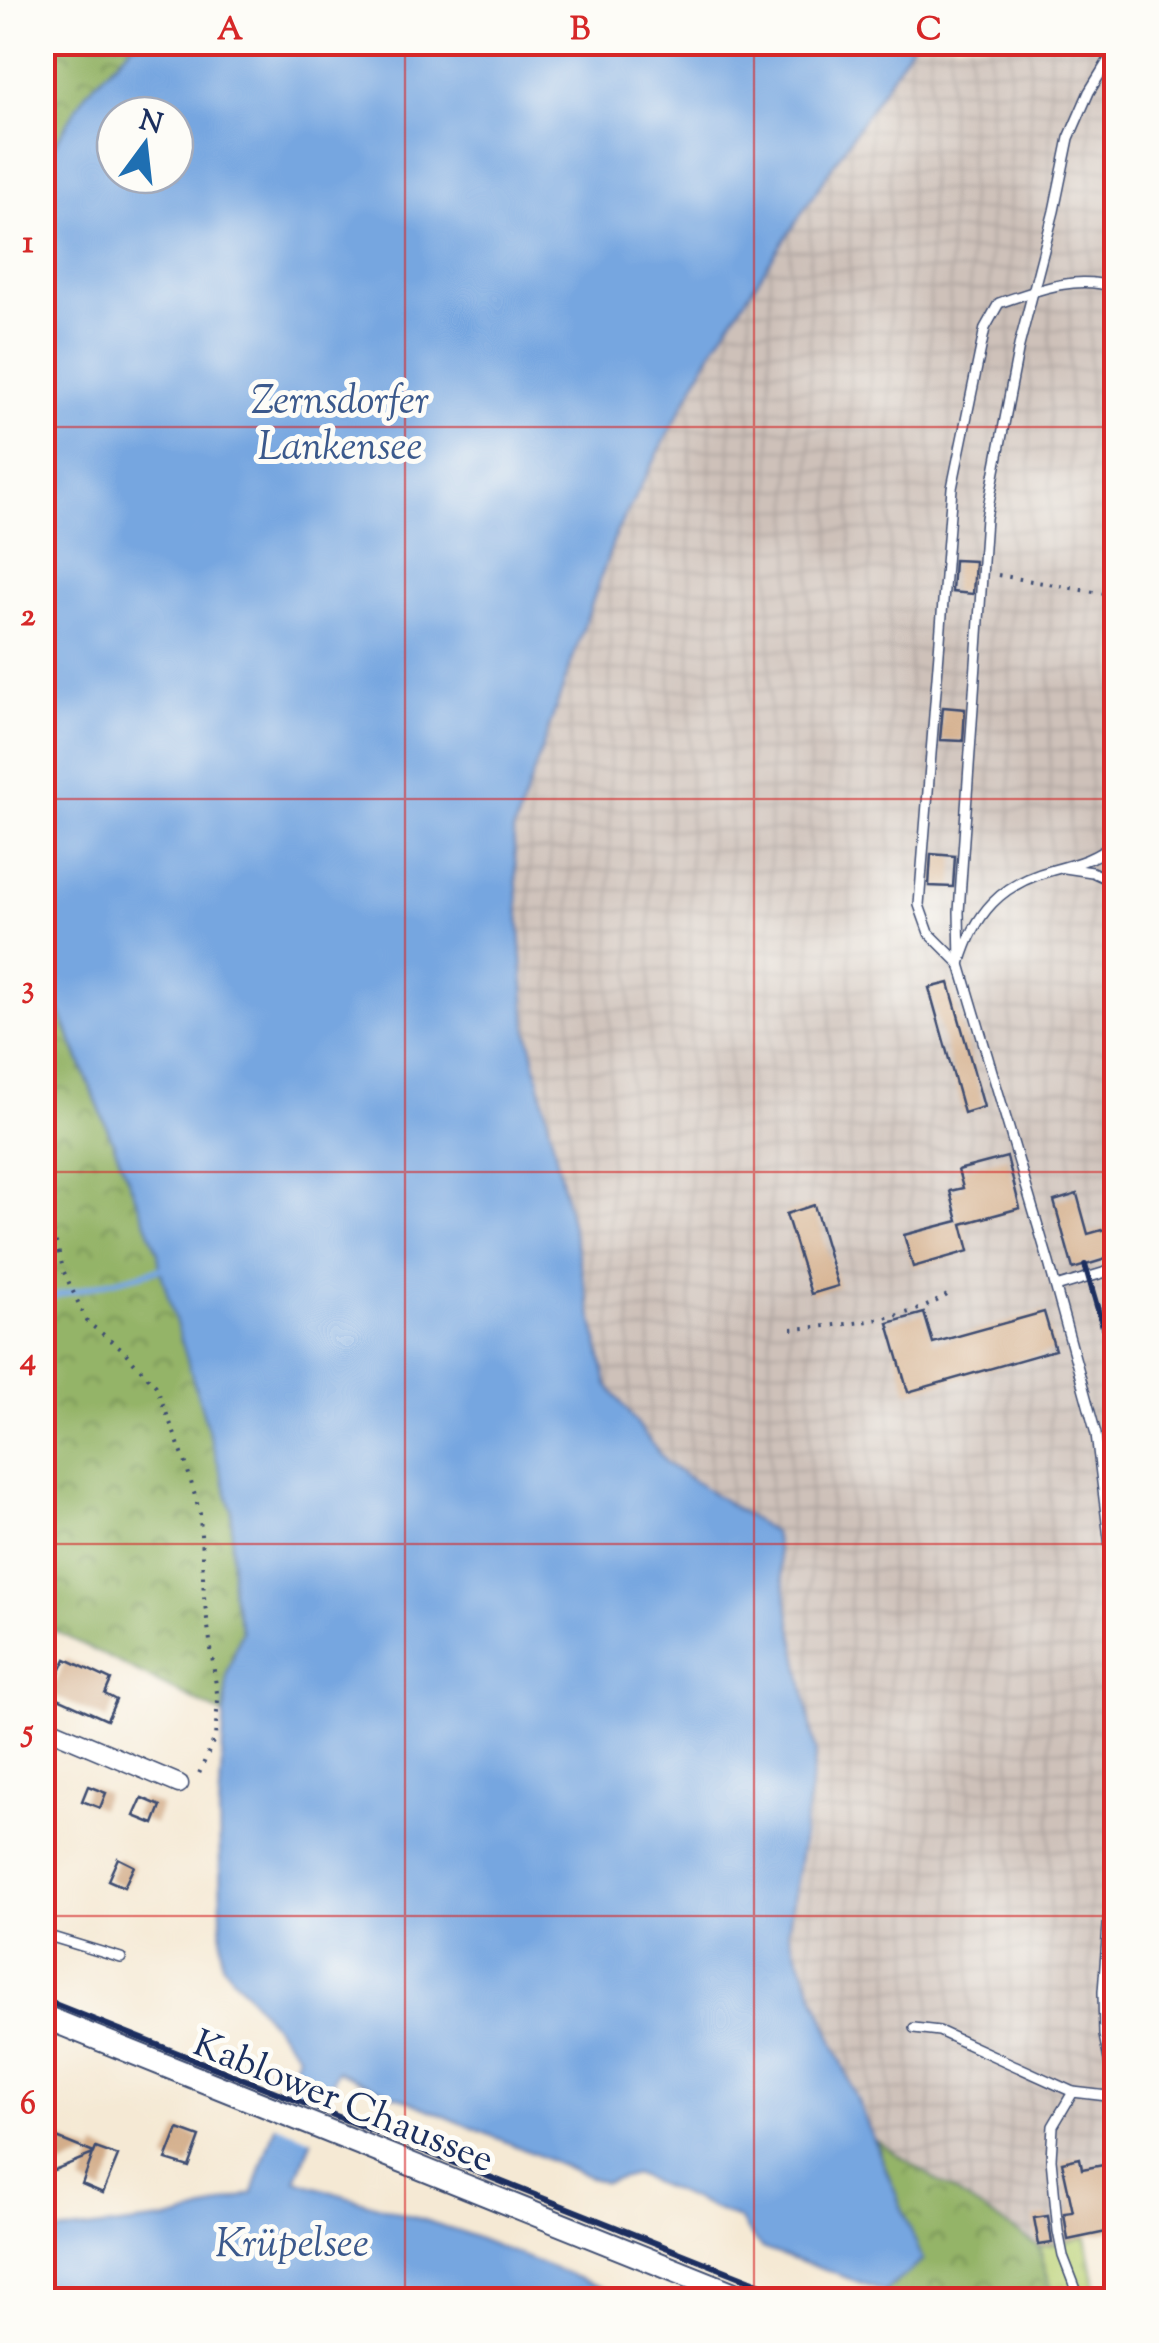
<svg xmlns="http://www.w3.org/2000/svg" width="1159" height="2343" font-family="'Sorts Mill Goudy',serif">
<defs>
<pattern id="industrial-grid" width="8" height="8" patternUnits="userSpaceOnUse" patternTransform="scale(2.5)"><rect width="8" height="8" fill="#cec1b9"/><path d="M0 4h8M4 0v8" fill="none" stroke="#b0a6a1"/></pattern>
<pattern id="grass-tufts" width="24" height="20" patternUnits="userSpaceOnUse" patternTransform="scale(2.5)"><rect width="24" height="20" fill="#bbd277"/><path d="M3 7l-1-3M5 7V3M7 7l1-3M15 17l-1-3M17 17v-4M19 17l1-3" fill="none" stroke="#a0b569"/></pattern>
<pattern id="forest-crowns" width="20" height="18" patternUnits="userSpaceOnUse" patternTransform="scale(2.5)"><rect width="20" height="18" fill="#94b468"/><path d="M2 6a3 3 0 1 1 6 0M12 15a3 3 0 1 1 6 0" fill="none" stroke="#789359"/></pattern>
</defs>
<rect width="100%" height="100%" fill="#fdfcf7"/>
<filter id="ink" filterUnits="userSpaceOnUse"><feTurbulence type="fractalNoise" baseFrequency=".01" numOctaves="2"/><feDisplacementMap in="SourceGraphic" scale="20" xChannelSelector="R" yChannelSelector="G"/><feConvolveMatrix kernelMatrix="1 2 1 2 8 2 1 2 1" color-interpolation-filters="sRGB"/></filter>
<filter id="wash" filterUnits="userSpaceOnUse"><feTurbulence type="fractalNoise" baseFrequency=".0048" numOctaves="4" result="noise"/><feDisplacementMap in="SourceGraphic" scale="40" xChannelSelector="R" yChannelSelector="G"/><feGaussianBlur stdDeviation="2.25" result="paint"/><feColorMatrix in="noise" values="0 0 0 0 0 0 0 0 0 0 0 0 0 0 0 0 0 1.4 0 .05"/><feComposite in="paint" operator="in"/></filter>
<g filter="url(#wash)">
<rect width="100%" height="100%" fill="#f5e9d4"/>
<polygon fill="url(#industrial-grid)" points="913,43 1116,43 1116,2230 1038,2246 875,2140 788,1931 816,1753 774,1534 667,1464 607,1384 527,1026 513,832 616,533 714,347"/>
<polygon fill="url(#grass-tufts)" stroke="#6b806a" stroke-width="2.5" points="1086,2237 1097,2298 1116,2295 1116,2300 1055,2300 1039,2247"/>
<g fill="url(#forest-crowns)" stroke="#587263" stroke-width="2.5">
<polygon points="43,43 134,43 86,93 43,165"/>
<polygon points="42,970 158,1252 232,1510 232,1593 242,1631 227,1674 226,1716 43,1625"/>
<polygon points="875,2140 1038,2246 1054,2300 893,2300 885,2291 922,2260"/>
</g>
<path fill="#76a6e0" stroke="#486a9f" stroke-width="2.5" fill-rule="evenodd" d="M 134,43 L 913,43 L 714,347 L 616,533 L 513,832 L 527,1026 L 607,1384 L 667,1464 L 774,1533 L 816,1753 L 788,1931 L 923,2260 L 885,2291 L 761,2248 L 738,2219 L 634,2174 L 604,2183 L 337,2071 L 296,2181 L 459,2231 L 633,2300 L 43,2300 L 43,2234 L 181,2218 L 253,2193 L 298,2054 L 222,1964 L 219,1810 L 227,1674 L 242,1631 L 232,1593 L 232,1510 L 160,1269 L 158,1252 L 43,970 L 42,165 L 86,93 ZM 115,115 L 175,115 L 175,175 L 115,175 Z"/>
<polygon fill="#f5e9d4" points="283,2086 329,2104 316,2141 271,2123"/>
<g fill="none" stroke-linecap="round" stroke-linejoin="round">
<polyline stroke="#76a6e0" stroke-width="6" points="42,1299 160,1269"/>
</g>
<g id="blocks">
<g fill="#d3ad8a">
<polygon points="954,560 975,561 973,594 952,592"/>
<polygon points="943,707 965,709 963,741 940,740"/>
<polygon points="931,854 955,856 953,887 929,886"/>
<polygon points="949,983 984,1107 964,1113 929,988"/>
<polygon points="1007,1157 1020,1208 962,1224 969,1251 913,1267 904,1235 958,1221 950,1191 963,1188 958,1170"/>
<polygon points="1077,1194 1088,1234 1116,1226 1116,1256 1073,1269 1054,1201"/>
<polygon points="814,1205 838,1286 811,1294 786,1214"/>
<polygon points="1044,1312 1055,1350 908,1392 888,1323 924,1313 933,1343"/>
<polygon points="66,1659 111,1680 105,1694 116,1700 107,1720 49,1694"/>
<polygon points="88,1786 106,1793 100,1808 82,1801"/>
<polygon points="142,1798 161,1806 154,1824 134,1816"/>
<polygon points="118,1858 134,1866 124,1887 108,1880"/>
<polygon points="178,2129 200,2137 189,2167 166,2160"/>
<polygon points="42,2132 94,2153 96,2148 118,2156 103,2193 82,2184 93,2154 42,2175"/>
<polygon points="1080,2158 1082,2169 1114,2163 1116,2230 1068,2240 1064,2213 1073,2212 1062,2162"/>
<polygon points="1048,2216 1052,2243 1039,2245 1034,2218"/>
</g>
</g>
</g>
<g filter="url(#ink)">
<use href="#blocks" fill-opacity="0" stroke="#3c4b70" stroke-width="2.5"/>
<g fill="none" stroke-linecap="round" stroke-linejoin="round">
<defs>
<g id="service">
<polyline points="1116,48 1089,92 1069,138 1054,211 1019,346 986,518 959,912 960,964 1049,1263 1096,1434 1116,1594"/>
<path d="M 1116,288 C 1076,274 1038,290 999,303 L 985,328 L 952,488 L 919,905 L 929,933 L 960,964 C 975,913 1000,884 1053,870 C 1076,864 1099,858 1116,841"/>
<polyline points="1065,868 1092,872 1116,883"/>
<polyline points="1056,1287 1116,1269"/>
<polyline points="1116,1821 1103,1992 1104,2035 1116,2096"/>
<polyline points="42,1934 121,1958"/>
<polyline points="1106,1985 1116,1960"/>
<polyline points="914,2028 939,2031 1073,2092"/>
<polyline points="1080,2300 1063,2256 1058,2231 1051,2159 1053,2126 1073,2092 1116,2097"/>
</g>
<polyline id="minor" points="42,1726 179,1784"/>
<polyline id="tertiary" points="42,2016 749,2300"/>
</defs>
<use href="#service" stroke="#3c4b70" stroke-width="12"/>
<use href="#minor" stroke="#3c4b70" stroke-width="21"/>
<use href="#tertiary" stroke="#3c4b70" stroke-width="26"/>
<g stroke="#3c4b70" stroke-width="4" stroke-dasharray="2.5 8" stroke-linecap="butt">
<polyline points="998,575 1116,596"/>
<polyline points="42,1191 64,1272 87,1322 121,1348 156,1386 186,1464 200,1514 204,1597 218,1700 215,1737 198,1776"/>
<path d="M 792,1329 C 838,1325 915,1321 951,1292"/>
</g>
<use href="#service" stroke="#fff" stroke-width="9"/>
<use href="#minor" stroke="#fff" stroke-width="18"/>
<use href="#tertiary" stroke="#fff" stroke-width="22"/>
<g stroke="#1b2f5e" stroke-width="6">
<polyline points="1085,1265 1116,1372"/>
<polyline points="42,1999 799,2300"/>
</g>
</g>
</g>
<path fill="none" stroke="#d62828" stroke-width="2.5" stroke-opacity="0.55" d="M 405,42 L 405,2300M 754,42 L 754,2300M 42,427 L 1116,427M 42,799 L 1116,799M 42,1172 L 1116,1172M 42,1544 L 1116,1544M 42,1916 L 1116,1916"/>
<g text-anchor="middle" stroke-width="10" stroke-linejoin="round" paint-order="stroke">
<g font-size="38" fill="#1b2f5e" stroke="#fdfcf7">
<text transform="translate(344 2100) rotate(22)" y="13">Kablower Chaussee</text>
</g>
<g font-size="40" font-style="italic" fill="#3b598c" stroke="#fdfcf7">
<text x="340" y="413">Zernsdorfer<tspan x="340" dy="46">Lankensee</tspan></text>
<text x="292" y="2256">Krüpelsee</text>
</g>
</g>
<rect width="1159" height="2343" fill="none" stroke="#fdfcf7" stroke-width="110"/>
<g transform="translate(145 145) rotate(15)"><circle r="48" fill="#fdfcf7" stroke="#a3aaba" stroke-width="2.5"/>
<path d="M0-8L18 38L0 25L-18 38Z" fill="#1f6fb2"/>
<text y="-15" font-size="28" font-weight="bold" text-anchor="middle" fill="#1b2f5e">N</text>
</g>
<rect x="55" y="55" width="1049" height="2233" fill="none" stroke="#d62828" stroke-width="4"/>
<g font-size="32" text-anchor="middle" font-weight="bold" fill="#d62828">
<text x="230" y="39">A</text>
<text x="580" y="39">B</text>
<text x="929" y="39">C</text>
<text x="28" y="252">1</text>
<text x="28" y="625">2</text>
<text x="28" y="997">3</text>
<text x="28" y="1369">4</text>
<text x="28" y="1741">5</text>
<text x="28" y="2113">6</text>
</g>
</svg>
